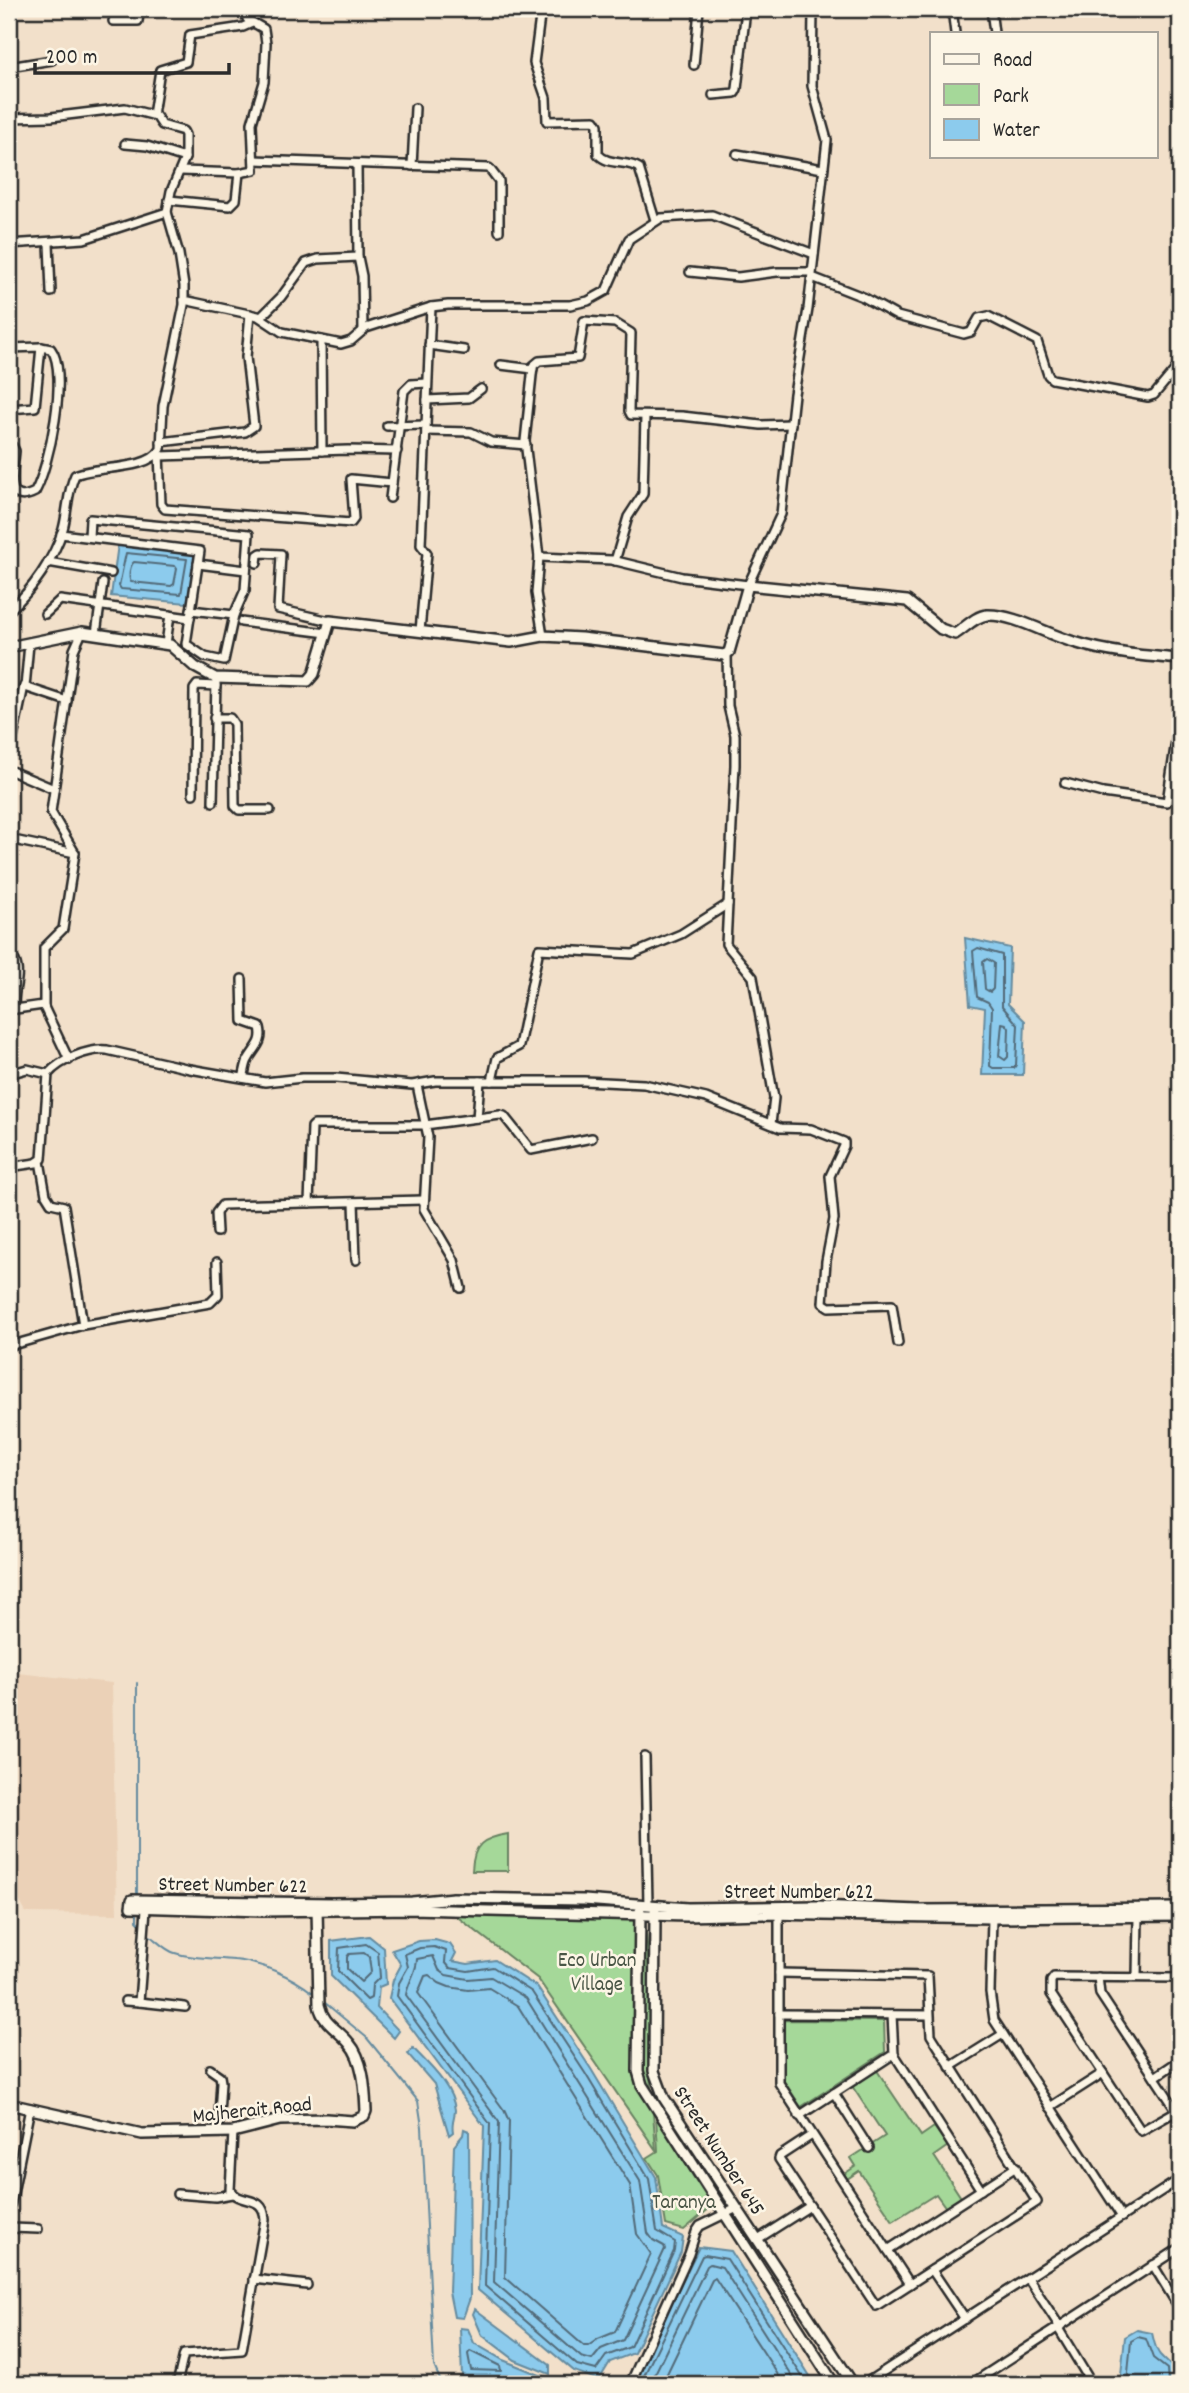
<svg xmlns="http://www.w3.org/2000/svg" width="1189" height="2393" font-family="Dekko,sans-serif">
<rect width="100%" height="100%" fill="#f2e0ca"/>
<filter id="ink" filterUnits="userSpaceOnUse"><feTurbulence type="fractalNoise" baseFrequency=".0143" numOctaves="2"/><feDisplacementMap in="SourceGraphic" scale="14" xChannelSelector="R" yChannelSelector="G"/><feConvolveMatrix kernelMatrix="1 2 1 2 8 2 1 2 1" color-interpolation-filters="sRGB"/></filter>
<g filter="url(#ink)">
<polygon fill="#ebd1b7" points="17,1673 112,1683 117,1914 26,1913 9,1881 9,1807 16,1797"/>
<g fill="#a5d899" stroke="#688262" stroke-width="2">
<path d="M 508,1834 L 508,1871 L 472,1871 C 473,1844 483,1838 508,1834 Z"/>
<polygon points="455,1915 645,1916 649,1972 649,2063 656,2150 538,1979"/>
<polygon points="784,2020 884,2021 885,2052 801,2107 784,2081"/>
<polygon points="876,2069 921,2136 934,2127 948,2146 934,2156 962,2199 946,2208 936,2194 893,2221 859,2171 847,2179 844,2174 856,2166 851,2158 885,2136 852,2086"/>
<polygon points="656,2117 712,2206 684,2230 666,2225 658,2175 647,2158 658,2151"/>
</g>
<g fill="#8ccbed" stroke="#658b9f" stroke-width="2">
<polygon points="118,544 197,552 187,603 111,596"/>
<polygon points="965,938 1010,948 1008,1004 1025,1021 1023,1075 982,1075 985,1008 970,1005"/>
<polygon points="369,1936 384,1948 386,1984 379,1987 377,2008 399,2031 394,2038 331,1976 331,1941"/>
<polygon points="435,1940 450,1944 456,1953 452,1961 468,1964 495,1960 537,1987 591,2069 656,2177 663,2228 683,2237 681,2252 634,2353 610,2362 599,2380 574,2371 478,2290 484,2126 389,1998 393,1980 401,1965 392,1950 419,1941"/>
<path d="M 413,2048 C 428,2064 453,2086 455,2110 C 455,2117 451,2121 453,2132 L 449,2135 L 434,2084 L 408,2054 Z"/>
<polygon points="464,2129 469,2131 470,2298 463,2318 454,2317 449,2292 454,2146 463,2135"/>
<polygon points="699,2247 731,2251 815,2384 632,2384"/>
<polygon points="475,2309 550,2365 550,2374 515,2360 482,2335 473,2314"/>
<polygon points="460,2328 468,2329 474,2343 503,2360 547,2378 547,2382 462,2377"/>
<path d="M 1137,2330 L 1152,2333 C 1154,2341 1155,2349 1160,2355 C 1170,2366 1178,2367 1174,2384 L 1120,2384 L 1125,2337 Z"/>
</g>
<g fill="none" stroke-linecap="round" stroke-linejoin="round">
<g stroke="#526b79" stroke-width="2">
<polygon points="126,553 187,559 181,594 121,589 119,586"/>
<path d="M 134,562 L 175,566 L 177,569 L 174,584 L 171,586 L 131,582 C 128,577 130,565 134,562 Z"/>
<polygon points="978,948 1002,955 1002,1006 1018,1025 1016,1065 1014,1068 993,1068 990,1066 992,1008 988,1002 977,997 973,951"/>
<polygon points="987,959 994,963 993,989 990,992 985,989 983,962"/>
<polygon points="1002,1023 1006,1024 1009,1028 1008,1057 1005,1060 999,1056"/>
<polygon points="366,1944 378,1952 380,1977 372,1985 371,1998 367,2000 338,1971 339,1948"/>
<polygon points="434,1947 446,1951 445,1962 450,1968 468,1971 493,1967 532,1992 585,2073 649,2179 657,2231 675,2242 674,2251 630,2347 606,2356 596,2370 577,2365 485,2286 490,2124 397,1996 399,1983 408,1967 405,1954 420,1948"/>
<polygon points="364,1953 369,1957 371,1972 361,1982 347,1969 347,1957 349,1954"/>
<path d="M 433,1956 L 439,1970 L 446,1975 L 468,1979 L 491,1977 L 526,1998 L 640,2181 L 648,2233 L 653,2240 L 664,2246 L 665,2249 L 623,2340 L 601,2349 L 592,2360 L 581,2357 L 494,2282 L 499,2122 L 406,1995 C 408,1982 417,1972 417,1959 Z"/>
<polygon points="429,1975 439,1983 449,1987 468,1990 489,1988 518,2006 630,2185 637,2234 651,2254 615,2332 598,2339 588,2346 584,2346 505,2277 509,2121 504,2110 418,1993 425,1976"/>
<polygon points="470,2351 500,2366 501,2371 471,2370 468,2354"/>
<polyline points="640,2384 702,2256 705,2255 727,2259 807,2384"/>
<polyline points="650,2384 707,2266 710,2264 722,2267 797,2384"/>
<polyline points="662,2384 712,2280 715,2278 784,2384"/>
<polyline points="1127,2384 1131,2341 1138,2337 1146,2339 1153,2358 1167,2369 1168,2384"/>
</g>
<g stroke="#658b9f" stroke-width="2">
<polyline points="137,1683 137,1895"/>
<polyline points="137,1912 137,1921 140,1924"/>
<path d="M 149,1935 C 156,1940 166,1951 175,1953 C 194,1959 215,1958 234,1960 C 260,1962 293,1977 313,1993"/>
<polyline points="324,2002 366,2037 418,2101 422,2127 434,2366 442,2384"/>
</g>
<defs>
<g id="minor">
<path d="M 541,9 L 534,63 L 546,98 L 547,121 L 595,120 L 598,125 L 598,154 C 608,166 627,160 639,168 L 655,220"/>
<polyline points="952,9 955,33"/>
<polyline points="991,9 994,33"/>
<polyline points="113,21 138,21 140,9"/>
<polyline points="694,65 699,9"/>
<polyline points="9,67 52,60"/>
<polyline points="713,95 735,93 737,89 746,9"/>
<polyline points="153,115 160,70 186,62 190,35 243,27 252,23"/>
<path d="M 9,118 L 51,117 L 125,108 L 156,116 L 162,125 L 183,131 L 185,135 L 185,158 L 171,191 L 167,212 L 179,254 L 184,286 L 184,305 L 163,406 L 161,449 C 147,472 97,465 75,475 C 67,492 68,511 63,529 C 54,559 32,590 9,611"/>
<polyline points="125,144 147,146 185,158"/>
<polyline points="737,154 823,169"/>
<polyline points="254,160 489,168 499,181 499,231"/>
<polyline points="357,164 358,257 362,276 363,330"/>
<polyline points="412,166 415,108"/>
<polyline points="181,171 239,173 254,170 252,123 264,82 266,43 264,29 247,19 246,9"/>
<polyline points="169,200 230,206 236,200 239,173"/>
<polyline points="49,243 51,292"/>
<polyline points="9,244 84,239 167,212"/>
<polyline points="690,272 738,277 777,272 812,272"/>
<polyline points="812,277 863,297 897,316 964,334 971,332 979,318 988,316 1037,341 1048,375 1052,379 1148,397 1154,395 1180,364"/>
<polyline points="184,300 258,316 282,332 341,344 351,341 366,328 431,307 448,305 570,305 588,301 606,291 629,239 661,218 712,215 814,254"/>
<polyline points="261,317 281,297 306,263 318,259 358,257"/>
<polyline points="321,340 322,451"/>
<polyline points="429,345 464,350"/>
<path d="M 9,348 L 41,347 L 51,349 C 69,373 49,467 35,492 C 3,508 14,468 15,451 L 13,447 L 9,447"/>
<polyline points="501,365 533,369"/>
<polyline points="427,400 469,398 481,389"/>
<polyline points="9,409 35,407 41,347"/>
<polyline points="387,426 426,425"/>
<polyline points="426,431 471,432 491,442 526,445"/>
<polyline points="161,442 245,432 254,426 246,357 250,314"/>
<polyline points="159,452 161,504 165,509 351,523 354,519 351,479 392,483"/>
<polyline points="160,456 348,450 397,451"/>
<polyline points="390,498 404,391 411,384 427,383"/>
<polyline points="61,534 200,551 186,644 205,657 224,661 234,615"/>
<polyline points="89,537 90,519 249,534 245,590 234,615 191,610"/>
<polyline points="539,557 612,560 682,577 748,585 781,514 794,394 808,309 827,140 812,86 813,9"/>
<polyline points="615,561 628,517 643,494 645,416"/>
<polyline points="48,562 111,573"/>
<polyline points="257,563 258,555 261,553 281,554 278,609 330,621"/>
<polyline points="198,564 246,570"/>
<polyline points="45,614 60,600 190,618"/>
<polyline points="241,622 327,633"/>
<polyline points="420,631 427,553 421,545 431,307"/>
<polyline points="96,634 103,583"/>
<polyline points="543,636 536,593 539,557 525,441 533,366 539,361 578,358 584,321 615,323 631,333 629,411 631,415 682,416 761,425 791,424"/>
<polyline points="29,644 25,687 67,701"/>
<polyline points="166,644 170,615"/>
<polyline points="727,654 728,706 735,735 735,765 726,944 753,977 774,1098 771,1124"/>
<polyline points="214,718 230,718 234,724 235,806 239,810 270,810"/>
<polyline points="9,757 24,686"/>
<polyline points="9,770 54,789"/>
<polyline points="1065,783 1103,793 1167,802 1180,713"/>
<polyline points="193,794 194,689 197,685 216,686"/>
<polyline points="213,802 216,682"/>
<polyline points="9,839 75,853"/>
<path d="M 9,959 L 15,961 C 22,977 11,993 15,1009"/>
<path d="M 242,979 L 243,1021 L 260,1027 C 264,1043 255,1047 248,1060 C 245,1066 245,1073 243,1078"/>
<polyline points="44,1007 44,948 63,929 75,853 51,812 74,650 82,632"/>
<polyline points="9,1010 43,1005 69,1060"/>
<polyline points="9,1074 27,1069 48,1074"/>
<polyline points="492,1081 497,1058 519,1046 539,949 633,954 681,934 728,904"/>
<polyline points="417,1085 428,1137 424,1209 454,1260 461,1288"/>
<polyline points="477,1118 480,1081"/>
<polyline points="40,1161 46,1195 51,1203 64,1206 83,1325"/>
<path d="M 9,1167 L 36,1163 L 42,1159 L 48,1074 C 60,1060 89,1048 107,1050 L 190,1069 L 265,1082 L 302,1078 L 336,1078 L 412,1085 L 435,1081 L 584,1081 L 644,1084 L 706,1098 L 780,1128 L 811,1129 L 844,1142 L 844,1146 L 830,1176 L 834,1219 L 826,1261 L 823,1303 L 829,1307 L 892,1305 L 898,1343"/>
<polyline points="354,1202 356,1260"/>
<polyline points="309,1203 312,1127 314,1125 425,1125 500,1115 504,1116 531,1150 592,1138"/>
<polyline points="217,1232 216,1213 222,1205 423,1200"/>
<polyline points="9,1346 83,1325 210,1303 218,1295 217,1262"/>
<polyline points="645,1757 648,1905"/>
<polyline points="146,1909 139,2002 185,2007"/>
<polyline points="779,1914 779,2083 910,2284"/>
<polyline points="992,1918 990,1992 994,2020 1122,2217"/>
<polyline points="779,1973 928,1976 931,2035 1037,2202 876,2306 779,2159 780,2156 812,2135"/>
<polyline points="1098,1977 1100,1994 1177,2111"/>
<polyline points="1137,1977 1138,1916"/>
<polyline points="1180,1978 1054,1977 1051,1981 1051,1994 1141,2131 1180,2109"/>
<polyline points="125,2001 139,2002"/>
<polyline points="779,2014 929,2015"/>
<polyline points="892,2015 894,2054 981,2190"/>
<polyline points="950,2067 1003,2034"/>
<polyline points="210,2069 220,2076 221,2082 218,2132"/>
<polyline points="1155,2077 1180,2060"/>
<polyline points="834,2093 869,2148"/>
<polyline points="1050,2107 1103,2073"/>
<polyline points="799,2116 894,2054"/>
<polyline points="177,2194 215,2197 232,2194"/>
<polyline points="9,2213 30,2108"/>
<polyline points="9,2225 12,2228 38,2229"/>
<polyline points="758,2239 810,2206"/>
<polyline points="888,2250 1016,2167"/>
<polyline points="1153,2265 1180,2309"/>
<polyline points="932,2270 965,2319"/>
<polyline points="1028,2278 1060,2327"/>
<polyline points="254,2279 307,2285"/>
<polyline points="1058,2328 1092,2384"/>
<path d="M 177,2384 L 184,2354 L 242,2350 L 265,2219 C 263,2193 241,2206 230,2190 L 233,2132"/>
<polyline points="630,2384 689,2254 696,2232 700,2226 737,2208"/>
<polyline points="864,2384 1180,2179"/>
<polyline points="971,2384 1180,2248"/>
<polyline points="1179,2384 1180,2383"/>
</g>
<g id="tertiary">
<path d="M 9,647 L 82,632 L 170,645 L 195,667 L 215,678 L 308,681 L 314,674 L 330,621 L 511,642 L 543,636 L 581,638 L 724,655 L 729,652 L 748,585 L 907,601 L 941,629 L 955,634 C 965,628 975,616 987,615 C 1014,614 1048,635 1074,642 C 1108,653 1145,656 1180,659"/>
<polyline points="1180,1908 919,1910 817,1906 688,1908 584,1900 453,1898 412,1902 332,1903 132,1900 131,1907 262,1911 412,1909 687,1916 765,1914 992,1918 1180,1916"/>
<polyline points="640,1911 638,2071 642,2085 834,2384"/>
<polyline points="655,1911 654,2071 664,2098 853,2384"/>
<path d="M 9,2104 L 142,2134 L 233,2132 L 280,2120 L 326,2119 L 353,2121 L 364,2116 L 366,2111 C 365,2090 364,2060 349,2043 C 338,2029 323,2024 319,2005 L 317,1907"/>
</g>
</defs>
<use href="#minor" stroke="#2b2b2b" stroke-width="12"/>
<use href="#tertiary" stroke="#2b2b2b" stroke-width="14"/>
<use href="#minor" stroke="#fcf5e5" stroke-width="7"/>
<use href="#tertiary" stroke="#fcf5e5" stroke-width="9"/>
</g>
</g>
<g text-anchor="middle" stroke-width="5" stroke-linejoin="round" paint-order="stroke">
<g font-size="21" fill="#2b2b2b" stroke="#fcf5e5">
<text transform="translate(233 1884) rotate(1)" y="7">Street Number 622</text>
<text x="799" y="1898">Street Number 622</text>
<text transform="translate(252 2109) rotate(-6)" y="7">Majherait Road</text>
<text transform="translate(720 2150) rotate(57)" y="7">Street Number 645</text>
</g>
<g font-size="21" fill="#4a5646" stroke="#fcf5e5">
<text x="597" y="1966">Eco Urban<tspan x="597" dy="24">Village</tspan></text>
<text x="684" y="2208">Taranya</text>
</g>
</g>
<rect width="1189" height="2393" fill="none" stroke="#fcf5e5" stroke-width="35"/>
<rect x="18" y="18" width="1154" height="2358" fill="none" stroke="#2b2b2b" stroke-width="2.5" filter="url(#ink)"/>
<rect x="930" y="32" width="228" height="126" fill="#fcf5e5" stroke="#a8a49b" stroke-width="2"/>
<rect x="944" y="54" width="35" height="10" fill="#fcf5e5" stroke="#a8a49b" stroke-width="2"/>
<text x="993" y="66" font-size="21" fill="#2b2b2b">Road</text>
<rect x="944" y="84" width="35" height="21" fill="#a5d899" stroke="#a8a49b" stroke-width="2"/>
<text x="993" y="102" font-size="21" fill="#2b2b2b">Park</text>
<rect x="944" y="119" width="35" height="21" fill="#8ccbed" stroke="#a8a49b" stroke-width="2"/>
<text x="993" y="136" font-size="21" fill="#2b2b2b">Water</text>
<path d="M35 63v10h194v-10" fill="none" stroke="#2b2b2b" stroke-width="3.5"/>
<text x="46" y="63" font-size="21" fill="#2b2b2b" stroke="#fcf5e5" stroke-width="5" paint-order="stroke">200 m</text>
</svg>
